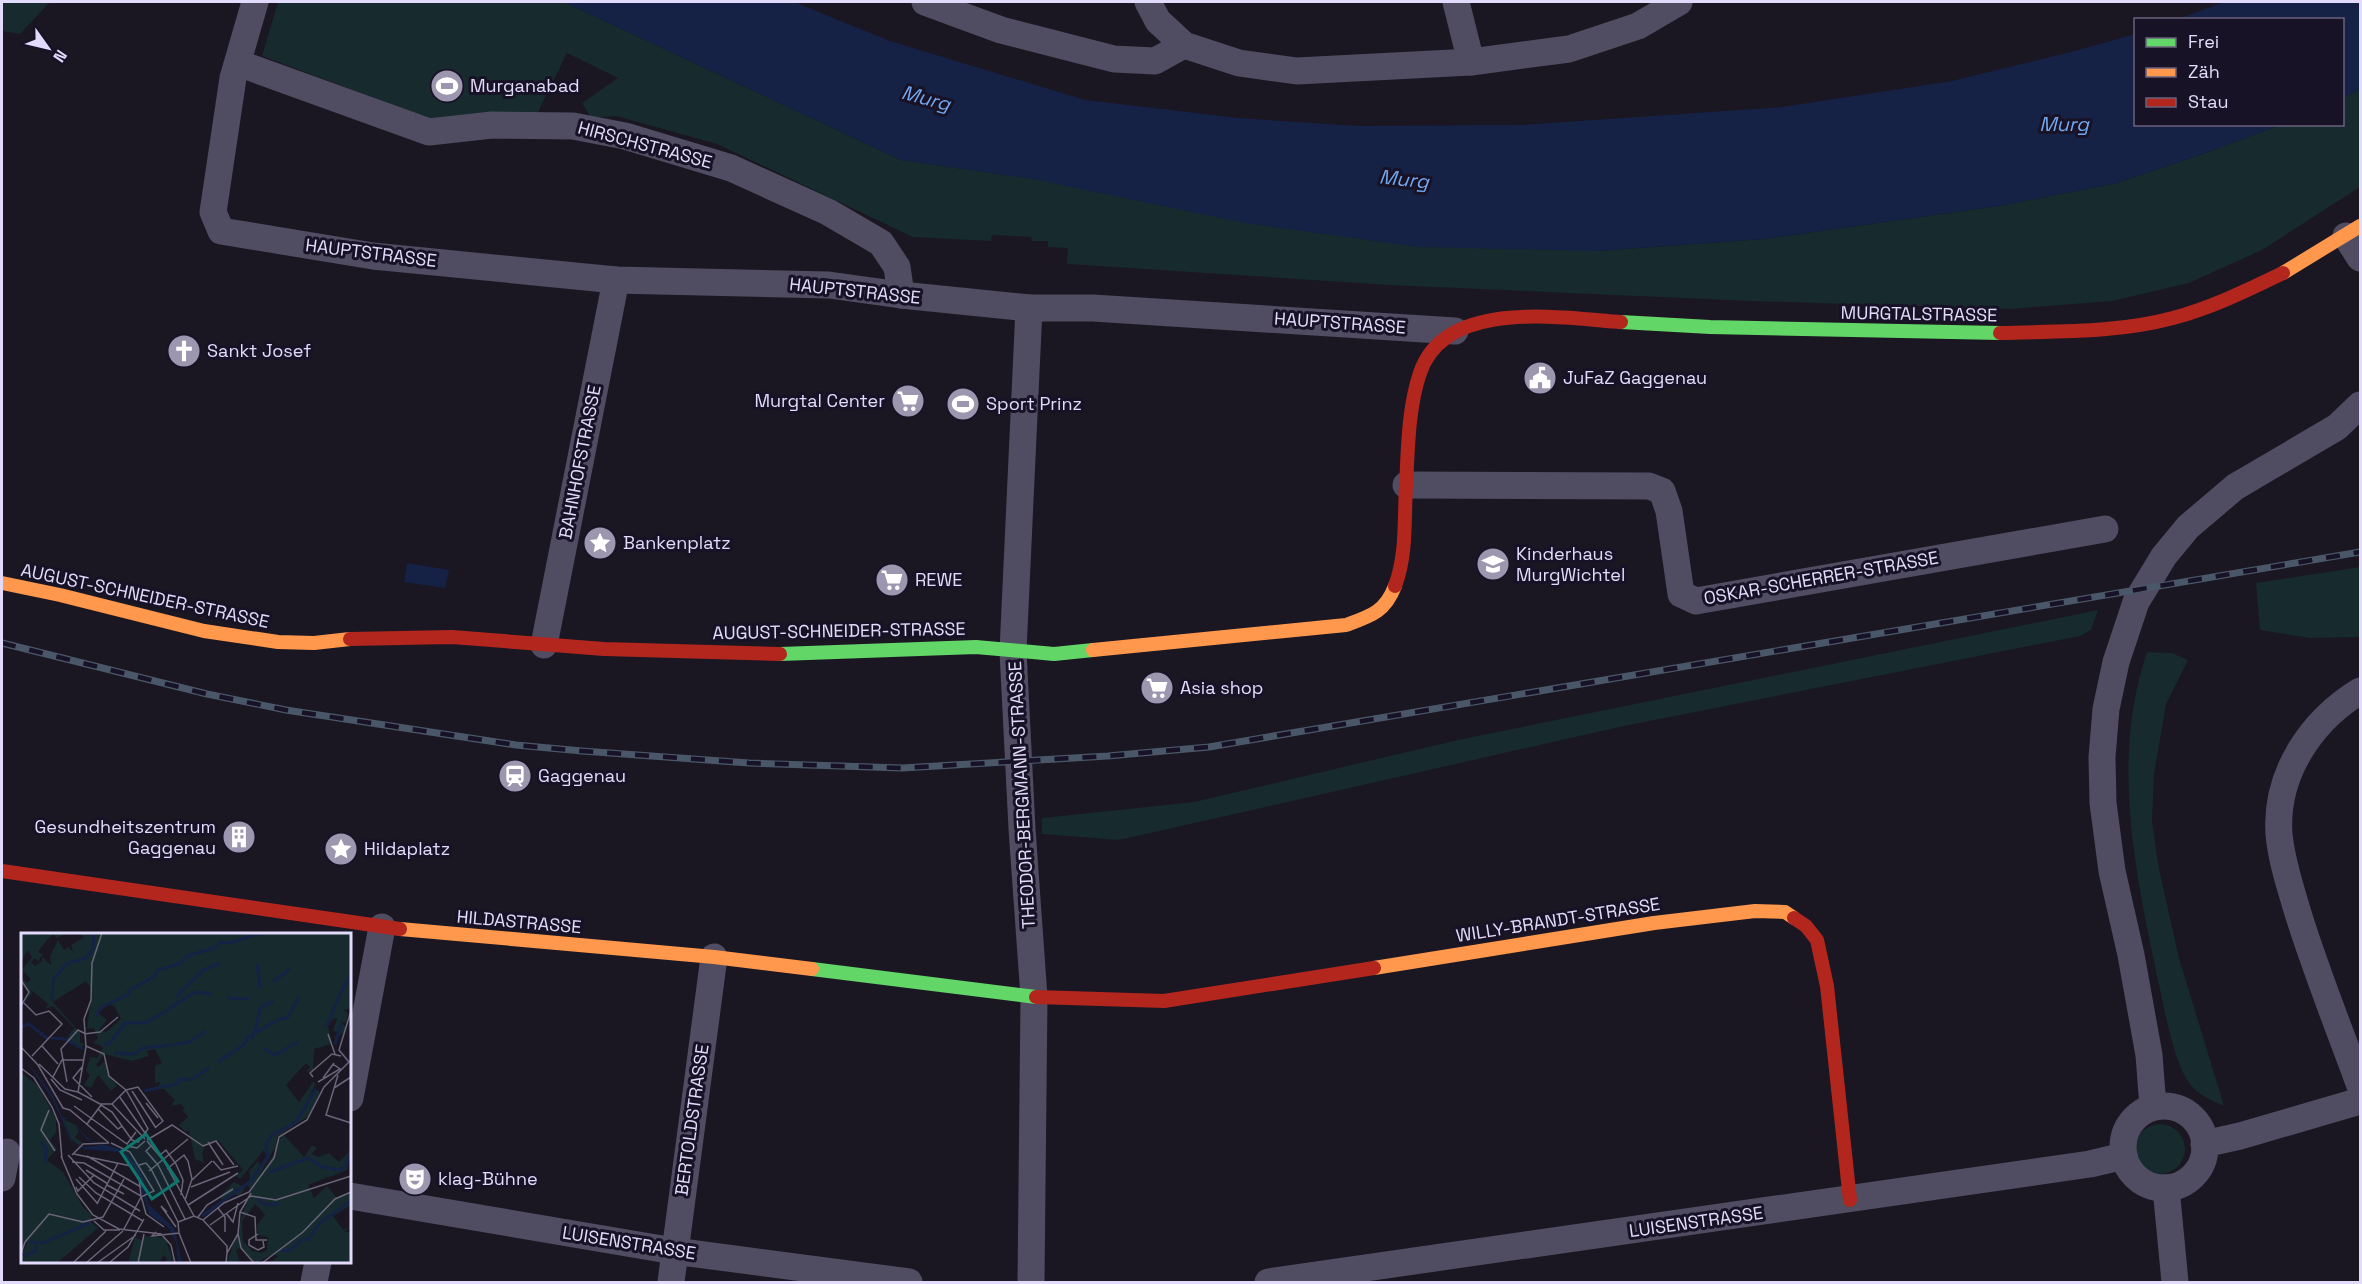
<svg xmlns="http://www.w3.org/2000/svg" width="2362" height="1284" font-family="'Space Grotesk',sans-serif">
<rect width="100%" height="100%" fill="#1a1622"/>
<g fill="#172a2d">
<polygon points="2,2 50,2 20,34 2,31"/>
<polygon points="278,2 564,2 901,160 991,173 1597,251 1764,239 1999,206 2117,183 2211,151 2280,125 2342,124 2343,98 2360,89 2360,187 2262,250 2189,283 2112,301 2011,309 1751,301 1389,285 1067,264 1068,248 1048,247 1048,241 1032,241 1031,237 992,235 991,241 913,237 717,144 616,116 591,118 582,103 618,78 567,53 536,116 430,119 262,56"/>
<polygon points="2360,567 2360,637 2310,638 2260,630 2256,583"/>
<polygon points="2098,610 2091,630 2080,636 1624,726 1119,840 1042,834 1042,818 1194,802 1458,740"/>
<path d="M 2147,652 L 2172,653 L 2188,660 L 2166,704 L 2154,774 L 2152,822 L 2159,869 L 2179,958 L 2224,1106 C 2212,1101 2198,1095 2190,1084 C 2174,1064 2165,1011 2159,985 C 2136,876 2110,761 2147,652 Z"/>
<circle cx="2160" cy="1149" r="25"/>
</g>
<g fill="#152245">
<polygon points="564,2 794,2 890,41 1085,100 1238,118 1358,126 1521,125 1782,107 1952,81 2075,51 2135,34 2136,124 2280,125 2211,151 2117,183 1999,206 1764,239 1597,251 1419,247 1245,223 1038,180 901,160"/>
<polygon points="2224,2 2360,2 2360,89 2343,98 2342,20 2178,19"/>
<polygon points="407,563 449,570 445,588 404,582"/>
</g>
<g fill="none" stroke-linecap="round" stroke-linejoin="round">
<g stroke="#504c61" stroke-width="27">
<polyline points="255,2 233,78 213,212 221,231 373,256 616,280 829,285 901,295 1029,308 1093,308 1455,331"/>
<polyline points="925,2 1001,30 1114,59 1155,61 1184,45"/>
<polyline points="1148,2 1158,21 1184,45 1239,63 1297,71 1471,62 1569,49 1638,26 1679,2"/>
<polyline points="1456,2 1471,62"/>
<polyline points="238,63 429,132 492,125 573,126 625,136 731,168 828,212 881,243 897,267 901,295"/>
<polyline points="2346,236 2360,258"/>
<polyline points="1029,308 1013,651 1022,829 1034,997 1031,1282"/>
<polyline points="1406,485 1649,486 1662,491 1669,511 1681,594 1696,601 2105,529"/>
<polyline points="544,645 616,280"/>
<path d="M 2360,691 C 2311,721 2275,774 2279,834 C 2281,859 2290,886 2297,910 C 2315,969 2339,1028 2360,1086"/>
<polyline points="350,1098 382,927"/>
<circle cx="2164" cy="1147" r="41"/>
<polyline points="2153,1107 2149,1055 2131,955 2112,871 2103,803 2102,757 2106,709 2116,662 2136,602 2164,556 2188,527 2235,487 2337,427 2360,405"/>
<polyline points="2204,1144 2240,1136 2360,1101"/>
<polyline points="2,1178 7,1152"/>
<polyline points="2166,1188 2175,1282"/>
<polyline points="350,1196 674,1251 909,1282"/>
<polyline points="314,1282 318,1262"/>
<polyline points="671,1282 714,957"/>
<polyline points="1268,1282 2090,1164 2124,1156"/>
</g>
<g stroke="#63d668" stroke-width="14">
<polyline points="1621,322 1710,327 2000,333"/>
<polyline points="780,654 976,647 1054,654 1093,650"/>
<polyline points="812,969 1036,997"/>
</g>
<g stroke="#ff974d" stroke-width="14">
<polyline points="2283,273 2360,226"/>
<polyline points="2,583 60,595 204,631 278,642 314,643 350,639"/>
<path d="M 1093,650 L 1346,625 C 1371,616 1385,612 1395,586"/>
<polyline points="400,929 714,957 812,969"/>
<polyline points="1374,968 1654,923 1755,911 1785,912 1794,918"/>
</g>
<g stroke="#b3261e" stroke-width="14">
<path d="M 2000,333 C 2058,331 2117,333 2173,318 C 2211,308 2248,290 2283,273"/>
<path d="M 1395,586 C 1407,554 1404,520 1406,486 C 1408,450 1408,408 1420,373 C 1445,298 1561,318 1621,322"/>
<polyline points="350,639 452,637 604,649 780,654"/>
<polyline points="2,871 400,929"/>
<polyline points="1794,918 1806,926 1817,940 1827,986 1850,1200"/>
<polyline points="1036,997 1164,1001 1374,968"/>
</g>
<defs>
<polyline id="rail" points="2,643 207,694 286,710 516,745 582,751 749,763 902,768 1108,756 1209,747 2360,552"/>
</defs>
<use href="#rail" stroke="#4a5769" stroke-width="7"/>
<use href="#rail" stroke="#181226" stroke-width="4.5" stroke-dasharray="14" stroke-linecap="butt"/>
</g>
<defs>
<symbol id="stadium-disc" viewBox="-11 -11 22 22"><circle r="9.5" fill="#9c96af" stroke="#181226"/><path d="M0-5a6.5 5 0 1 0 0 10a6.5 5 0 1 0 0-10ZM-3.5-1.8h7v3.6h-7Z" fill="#fff"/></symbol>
<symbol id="church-disc" viewBox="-11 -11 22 22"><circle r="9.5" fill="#9c96af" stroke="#181226"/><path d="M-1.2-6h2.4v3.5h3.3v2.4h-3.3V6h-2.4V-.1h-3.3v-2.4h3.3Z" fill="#fff"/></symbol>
<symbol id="civic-disc" viewBox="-11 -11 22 22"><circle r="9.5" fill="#9c96af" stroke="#181226"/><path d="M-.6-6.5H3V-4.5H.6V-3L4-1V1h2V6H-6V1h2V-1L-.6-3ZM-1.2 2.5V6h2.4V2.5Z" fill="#fff"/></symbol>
<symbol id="supermarket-disc" viewBox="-11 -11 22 22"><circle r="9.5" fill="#9c96af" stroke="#181226"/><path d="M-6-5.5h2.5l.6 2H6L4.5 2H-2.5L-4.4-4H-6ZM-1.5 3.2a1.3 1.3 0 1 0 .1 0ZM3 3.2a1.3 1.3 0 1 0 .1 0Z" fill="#fff"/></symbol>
<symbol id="sight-disc" viewBox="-11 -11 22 22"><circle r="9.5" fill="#9c96af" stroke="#181226"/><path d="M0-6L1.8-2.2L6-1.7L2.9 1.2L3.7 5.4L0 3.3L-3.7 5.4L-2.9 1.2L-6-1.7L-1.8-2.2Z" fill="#fff"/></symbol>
<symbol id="school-disc" viewBox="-11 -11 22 22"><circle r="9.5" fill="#9c96af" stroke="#181226"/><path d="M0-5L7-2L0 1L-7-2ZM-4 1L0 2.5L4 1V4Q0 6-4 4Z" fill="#fff"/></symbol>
<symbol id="station-disc" viewBox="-11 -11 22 22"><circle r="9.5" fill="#9c96af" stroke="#181226"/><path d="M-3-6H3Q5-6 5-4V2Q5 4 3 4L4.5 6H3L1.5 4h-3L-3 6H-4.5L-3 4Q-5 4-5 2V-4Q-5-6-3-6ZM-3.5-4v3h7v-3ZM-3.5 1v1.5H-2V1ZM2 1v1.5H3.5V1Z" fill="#fff"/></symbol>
<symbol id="building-disc" viewBox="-11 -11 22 22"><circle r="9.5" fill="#9c96af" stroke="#181226"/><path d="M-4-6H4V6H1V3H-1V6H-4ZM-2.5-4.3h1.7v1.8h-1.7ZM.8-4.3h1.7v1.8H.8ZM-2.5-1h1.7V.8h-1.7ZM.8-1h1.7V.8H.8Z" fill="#fff"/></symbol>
<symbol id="theatre-disc" viewBox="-11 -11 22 22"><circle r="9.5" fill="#9c96af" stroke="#181226"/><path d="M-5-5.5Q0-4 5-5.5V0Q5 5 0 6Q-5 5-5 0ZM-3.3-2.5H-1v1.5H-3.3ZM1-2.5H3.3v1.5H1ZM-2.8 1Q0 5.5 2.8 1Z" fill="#fff"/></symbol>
</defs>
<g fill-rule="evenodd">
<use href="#stadium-disc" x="428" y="67" width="38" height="38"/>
<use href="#church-disc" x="165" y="332" width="38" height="38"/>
<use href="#civic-disc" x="1521" y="359" width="38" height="38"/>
<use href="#supermarket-disc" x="889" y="382" width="38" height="38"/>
<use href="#stadium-disc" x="944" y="385" width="38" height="38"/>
<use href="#sight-disc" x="581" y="524" width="38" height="38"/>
<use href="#school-disc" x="1474" y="545" width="38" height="38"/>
<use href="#supermarket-disc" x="873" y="561" width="38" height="38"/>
<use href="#supermarket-disc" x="1138" y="669" width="38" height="38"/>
<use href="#station-disc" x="496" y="757" width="38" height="38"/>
<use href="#building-disc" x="220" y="818" width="38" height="38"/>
<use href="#sight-disc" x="322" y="830" width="38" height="38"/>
<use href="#theatre-disc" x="396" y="1160" width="38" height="38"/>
</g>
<g text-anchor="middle" stroke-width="6" stroke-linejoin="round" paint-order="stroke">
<g font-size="18" fill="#e2dbfb" stroke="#181226" text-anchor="start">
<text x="470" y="92">Murganabad</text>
<text x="207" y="357">Sankt Josef</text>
<text x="1563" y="384">JuFaZ Gaggenau</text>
<text x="885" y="407" text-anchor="end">Murgtal Center</text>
<text x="986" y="410">Sport Prinz</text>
<text x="623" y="549">Bankenplatz</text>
<text x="1516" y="560">Kinderhaus<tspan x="1516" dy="21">MurgWichtel</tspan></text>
<text x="915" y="586">REWE</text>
<text x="1180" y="694">Asia shop</text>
<text x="538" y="782">Gaggenau</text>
<text x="216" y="833" text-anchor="end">Gesundheitszentrum<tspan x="216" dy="21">Gaggenau</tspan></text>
<text x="364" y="855">Hildaplatz</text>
<text x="438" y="1185">klag-Bühne</text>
</g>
<g font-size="18" fill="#e2dbfb" stroke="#181226">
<text transform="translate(645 145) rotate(15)" y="6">HIRSCHSTRASSE</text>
<text transform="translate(371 253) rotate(7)" y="6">HAUPTSTRASSE</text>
<text transform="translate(855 291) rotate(6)" y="6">HAUPTSTRASSE</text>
<text transform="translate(1919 314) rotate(1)" y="6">MURGTALSTRASSE</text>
<text transform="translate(1340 323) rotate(4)" y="6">HAUPTSTRASSE</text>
<text transform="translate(580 462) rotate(-79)" y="6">BAHNHOFSTRASSE</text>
<text transform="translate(1821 578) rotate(-10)" y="6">OSKAR-SCHERRER-STRASSE</text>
<text transform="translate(145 596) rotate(12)" y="6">AUGUST-SCHNEIDER-STRASSE</text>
<text transform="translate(839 631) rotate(-1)" y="6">AUGUST-SCHNEIDER-STRASSE</text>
<text transform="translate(1022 795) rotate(-93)" y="6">THEODOR-BERGMANN-STRASSE</text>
<text transform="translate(1558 920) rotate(-9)" y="6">WILLY-BRANDT-STRASSE</text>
<text transform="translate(519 922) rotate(5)" y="6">HILDASTRASSE</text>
<text transform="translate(692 1120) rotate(-82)" y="6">BERTOLDSTRASSE</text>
<text transform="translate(1696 1222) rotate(-8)" y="6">LUISENSTRASSE</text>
<text transform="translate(629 1243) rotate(9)" y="6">LUISENSTRASSE</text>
</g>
<g font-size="20" font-style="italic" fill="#73a9f1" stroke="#181226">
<text transform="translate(926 98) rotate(15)" y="7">Murg</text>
<text x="2064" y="131">Murg</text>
<text transform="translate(1404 179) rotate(6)" y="7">Murg</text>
</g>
</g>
<g transform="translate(21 933)">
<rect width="330" height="330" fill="#1a1622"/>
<path d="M 0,0 L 24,2 L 27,0 L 48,0 L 35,5 L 33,1 L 26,7 L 17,19 L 23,22 L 19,24 L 18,29 L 14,25 L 10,29 L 14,33 L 21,28 L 21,24 L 30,32 L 29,23 L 37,7 L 43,17 L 47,14 L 52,19 L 50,12 L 63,4 L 58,0 L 330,0 L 330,75 L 323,77 L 327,80 L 325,90 L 319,88 L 325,94 L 324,99 L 313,106 L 317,99 L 312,98 L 316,85 L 312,86 L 307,92 L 311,111 L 293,116 L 292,137 L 285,139 L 289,134 L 285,130 L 265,152 L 278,169 L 292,149 L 295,151 L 288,164 L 291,165 L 296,157 L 299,159 L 289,182 L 256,204 L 254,220 L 229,256 L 226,251 L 220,262 L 208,262 L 201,267 L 198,264 L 213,249 L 221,253 L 229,246 L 228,238 L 237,228 L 240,233 L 246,225 L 243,217 L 219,246 L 215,242 L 222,237 L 197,207 L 185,210 L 181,220 L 183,230 L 174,226 L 168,198 L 163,198 L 158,192 L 167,184 L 161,177 L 164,176 L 160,171 L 150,173 L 154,167 L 143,156 L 137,156 L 139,149 L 134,150 L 134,133 L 141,130 L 134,116 L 126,118 L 128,123 L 111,128 L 83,121 L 75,132 L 77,134 L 84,128 L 88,144 L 96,152 L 90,158 L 77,142 L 70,155 L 63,152 L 69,142 L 65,138 L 69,124 L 76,125 L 82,114 L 72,110 L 77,105 L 73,95 L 66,96 L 71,57 L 65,48 L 32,69 L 59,100 L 59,109 L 64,111 L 60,115 L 42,106 L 28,106 L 35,104 L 45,106 L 53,95 L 32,73 L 24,76 L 27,71 L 10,57 L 11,61 L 4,70 L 8,62 L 0,43 L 6,50 L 10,46 L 1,37 L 11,24 L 7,17 L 0,28 ZM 87,72 L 93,73 L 100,86 L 85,99 L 78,97 L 86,87 L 77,80 ZM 1,140 L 17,153 L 35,186 L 35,199 L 29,207 L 36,216 L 26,227 L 42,239 L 62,274 L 71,282 L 70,289 L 77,295 L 36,330 L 0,330 L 0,322 L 6,322 L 1,321 L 7,308 L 0,317 ZM 42,186 L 55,192 L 58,199 L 54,204 L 62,210 L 58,212 L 51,207 ZM 262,201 L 283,224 L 291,212 L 296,215 L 290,221 L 297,224 L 308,220 L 318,229 L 329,218 L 326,215 L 330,216 L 326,237 L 306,245 L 304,241 L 305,245 L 287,252 L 293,265 L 306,253 L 315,264 L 330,260 L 330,272 L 312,283 L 322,297 L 330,293 L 323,299 L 330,299 L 330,330 L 249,330 L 257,323 L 253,321 L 234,330 L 219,315 L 215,317 L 219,330 L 206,330 L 229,258 ZM 234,271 L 244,282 L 236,292 L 237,302 L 247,304 L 246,317 L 241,320 L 231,318 L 222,308 L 221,288 ZM 124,303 L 144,305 L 153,330 L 144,330 L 146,325 L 142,322 L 139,330 L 107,330 L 114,304 L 121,307 Z" fill="#172a2d" fill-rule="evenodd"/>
<path d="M 0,121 L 31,161 L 41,184 L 49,186 L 42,186 L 52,209 L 64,214 L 81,212 L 67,207 L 50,187 L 69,207 L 101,217 L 115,231 L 122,246 L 127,271 L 153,295 L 161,330 L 157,330 L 155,309 L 147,294 L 128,281 L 113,234 L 97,219 L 63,216 L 50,208 L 31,165 Z" fill="#152245"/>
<path fill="none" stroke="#152245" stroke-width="3" d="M 45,31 L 65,25 L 72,15 L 73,0M 236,31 L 239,55M 137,37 L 160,30 L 166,23 L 196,14 L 199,9 L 209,10 L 240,0 L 242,3M 252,49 L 269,36M 319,61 L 330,42M 155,64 L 182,37 L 199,30M 206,65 L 228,66M 31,68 L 32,47 L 44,32M 147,76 L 174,59 L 191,61M 76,83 L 79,75 L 108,61 L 107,58 L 134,43 L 136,37M 256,87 L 266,85 L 278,64M 0,94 L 8,91 L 27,106M 305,95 L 319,61M 234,99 L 239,75 L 252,68M 231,102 L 255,88M 30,105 L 44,106 L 62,116M 83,111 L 88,111 L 104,90 L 124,90 L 147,77M 314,111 L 320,91M 150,112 L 168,109 L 185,98M 243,115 L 254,122 L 277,109M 94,120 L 113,121 L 122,115 L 149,112M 197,129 L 224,111 L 227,103 L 233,105M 170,147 L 188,135M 123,158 L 155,151 L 159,146 L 169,147M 20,208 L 25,215 L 24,230M 249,239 L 287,225 L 301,234 L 318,237 L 324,234 L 330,220M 236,266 L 246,272 L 259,271M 181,283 L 230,248 L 247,223 L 245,211 L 251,202 L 275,189 L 295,156M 41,302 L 68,290M 8,309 L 23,310 L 40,302M 261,317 L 268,318 L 282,306 L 287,307 L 299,290 L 330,268M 3,323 L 15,318 L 15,313"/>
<path fill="none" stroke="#6a6579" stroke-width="1.5" d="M 0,47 L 8,59 L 0,73M 3,70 L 15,82 L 28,78 L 41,91 L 11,123M 63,101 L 79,99 L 97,84M 307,101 L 314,121M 21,113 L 37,131M 65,113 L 83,121 L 88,143 L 105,157M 0,114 L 17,132 L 42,175 L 49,177 L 88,210M 18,131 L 44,156 L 57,159M 61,134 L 52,145 L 71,164M 0,135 L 13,145 L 31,174 L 38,191 L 41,226M 317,142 L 305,182 L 330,190M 32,144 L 41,127 L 62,127M 292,144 L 289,140 L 311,121 L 320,123M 302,145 L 313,130M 30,146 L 39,157 L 61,167M 46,149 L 40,116 L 57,97 L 63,100M 297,149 L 319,136 L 312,131M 313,155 L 330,144M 105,157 L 127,196 L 117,209 L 111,207M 111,158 L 135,195M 57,159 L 65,114 L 63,86 L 70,67 L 71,30 L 81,0M 57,159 L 79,171 L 91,171 L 124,206M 98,163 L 124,200M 125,170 L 137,185M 91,171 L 105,157 L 117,154 L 142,188 L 135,194M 53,173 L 106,211 L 115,199M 77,176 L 97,196 L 101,193M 28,177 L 20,197 L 34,218M 66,191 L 80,172 L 91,179 L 111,207M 126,207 L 151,192 L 182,213M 126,208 L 143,228 L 173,283M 187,209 L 202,232M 90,210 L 109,219 L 133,258 L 120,264 L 103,296M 106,213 L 116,215 L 124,208M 130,213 L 125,218 L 137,232 L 164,286M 182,213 L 195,208 L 213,232M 53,221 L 110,233 L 118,245 L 120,263M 47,222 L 73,250 L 119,278M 51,222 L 62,211 L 88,210M 139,222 L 145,217 L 155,231 L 162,247 L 160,262M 40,223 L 56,261 L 72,282 L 98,296 L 140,301 L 150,312 L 154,330M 66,223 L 120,254M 192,228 L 200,237 L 217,233M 51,229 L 63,230 L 120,263 L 125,281 L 143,294M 118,232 L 125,230 L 130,236 L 157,289M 146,236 L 163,222 L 167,228 L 171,246 L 164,267M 65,237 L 87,251M 128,238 L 167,206M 58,244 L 75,260 L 122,288M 55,246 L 77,271M 171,247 L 191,228M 86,252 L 103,261M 55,254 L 57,258 L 73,242M 170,254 L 209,239M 230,260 L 219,279 L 217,301 L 220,315 L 233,330M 230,263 L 255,267 L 330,243M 76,271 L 97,230M 167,272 L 217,240M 197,275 L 204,284 L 204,299M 146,279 L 140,273 L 155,294M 219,279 L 234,284 L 235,307 L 246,307M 205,280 L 212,289 L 217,270M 177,284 L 186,272 L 212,256M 182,287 L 206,313 L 206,320M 73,288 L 83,297 L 99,297M 189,292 L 230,263M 135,299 L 131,303 L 158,300 L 157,289 L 173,283 L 182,287 L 203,270 L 228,259 L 253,225 L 258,204 L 286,187 L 303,154 L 328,129 L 318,117 L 330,78M 158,300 L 170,330M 237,301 L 228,307 L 228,312 L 237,317 L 243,314 L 242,308M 0,321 L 4,309 L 28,281 L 62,289 L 82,284 L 103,246M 52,330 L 85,298M 65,330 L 102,298M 76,330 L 115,302M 88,330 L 107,314 L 123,286M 117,330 L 123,301M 205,330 L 206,320 L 217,301M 241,330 L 282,299 L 314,266 L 330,259"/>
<path fill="#0f766e" fill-opacity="0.15" stroke="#0f766e" stroke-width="3" d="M 125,201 L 157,248 L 131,266 L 100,219 Z"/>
<rect width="330" height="330" fill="none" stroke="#e2dbfb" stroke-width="3"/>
</g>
<rect width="2362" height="1284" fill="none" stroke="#e2dbfb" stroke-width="6"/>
<rect x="2134" y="18" width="210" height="108" fill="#181226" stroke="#69627b" stroke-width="1.5"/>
<rect x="2146" y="38" width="30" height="9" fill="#63d668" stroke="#69627b" stroke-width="1.5"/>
<text x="2188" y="48" font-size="18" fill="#e2dbfb">Frei</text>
<rect x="2146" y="68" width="30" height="9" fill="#ff974d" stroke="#69627b" stroke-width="1.5"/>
<text x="2188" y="78" font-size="18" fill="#e2dbfb">Zäh</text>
<rect x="2146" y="98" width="30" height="9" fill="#b3261e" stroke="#69627b" stroke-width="1.5"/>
<text x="2188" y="108" font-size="18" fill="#e2dbfb">Stau</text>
<g transform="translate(48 48) rotate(124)" stroke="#181226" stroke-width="4.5" paint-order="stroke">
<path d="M0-4.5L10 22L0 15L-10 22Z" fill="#e2dbfb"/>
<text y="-9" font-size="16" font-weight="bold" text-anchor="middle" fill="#e2dbfb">N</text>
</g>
</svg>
